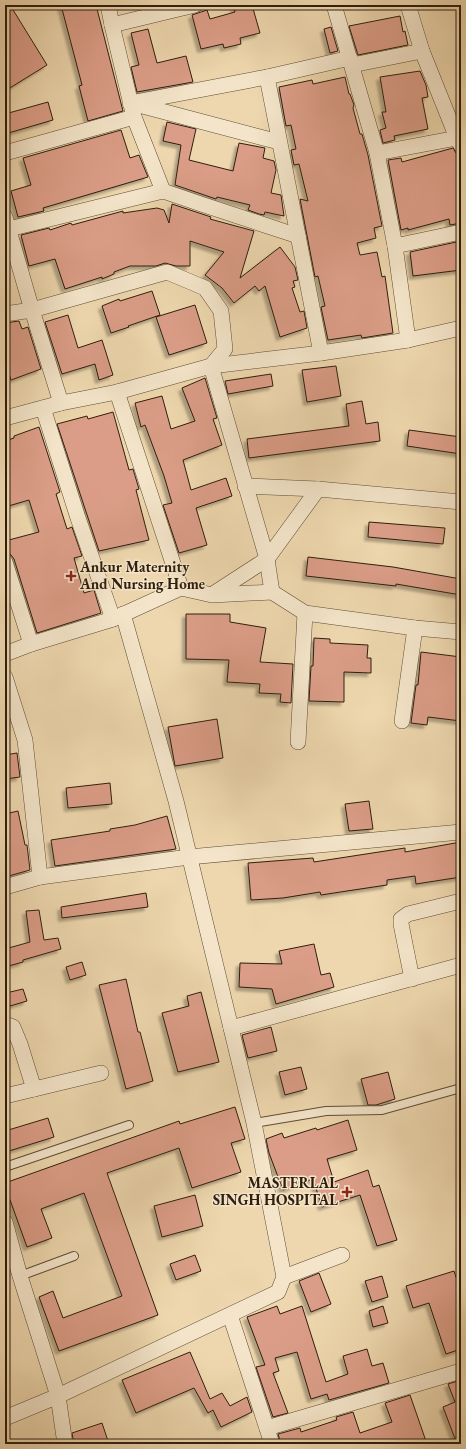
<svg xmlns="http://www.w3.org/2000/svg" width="466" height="1449" font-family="'EB Garamond',serif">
<defs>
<filter id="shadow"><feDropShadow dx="-3.5" dy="3.5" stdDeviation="1" flood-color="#0004"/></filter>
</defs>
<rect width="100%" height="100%" fill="#eed7ae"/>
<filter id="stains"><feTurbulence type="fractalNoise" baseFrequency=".005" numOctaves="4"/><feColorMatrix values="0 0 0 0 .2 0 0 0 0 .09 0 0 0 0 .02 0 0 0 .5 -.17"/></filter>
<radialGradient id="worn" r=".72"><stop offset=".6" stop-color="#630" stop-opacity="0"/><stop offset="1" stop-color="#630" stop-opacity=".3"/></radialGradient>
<g fill="#db9d87" stroke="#2e1e0e" filter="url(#shadow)">
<polygon points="5,5 10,5 47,65 5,91"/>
<polygon points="61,5 96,5 123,111 88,121 79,86 82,85"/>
<polygon points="241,5 252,5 260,33 240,38 241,44 224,48 223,44 201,49 192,15 207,10 210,19 235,12 234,7"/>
<polygon points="400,16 403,32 405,31 408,45 358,55 349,26"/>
<polygon points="331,27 338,51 330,53 324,29"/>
<polygon points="148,29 157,63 186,56 193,82 137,92 131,67 139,65 131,33"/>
<polygon points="420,71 426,85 428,97 422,98 428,129 394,136 395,140 383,143 380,130 386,128 382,112 386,112 380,77"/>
<polygon points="345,77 349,94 350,94 354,105 353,108 360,134 362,134 368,155 382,226 374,228 376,238 357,243 360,255 377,252 382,277 385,276 393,333 362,338 361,335 328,340 321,307 325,306 318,276 315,277 300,199 308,201 299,164 294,165 291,150 296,149 291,125 286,126 279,87 312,80 313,84"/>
<polygon points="48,102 53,120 5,134 5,114"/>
<polygon points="167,122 196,129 189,160 233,171 239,143 265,148 263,158 274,161 276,170 271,193 281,195 284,216 265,212 264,215 259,214 248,210 250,205 217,197 216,199 175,185 181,145 163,141"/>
<polygon points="121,130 130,158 139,155 148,177 43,208 44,211 18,217 11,191 31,185 23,158"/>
<polygon points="453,148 456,153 459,154 461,159 461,223 450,225 449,219 408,230 408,228 401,230 388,160 401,158 402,162"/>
<polygon points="172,204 211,217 210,219 254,231 240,278 280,247 295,267 298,280 293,281 295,287 292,288 300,312 304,311 307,328 280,337 265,286 259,291 255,286 234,303 222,288 205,275 224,252 190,241 190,266 176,266 165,263 156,266 130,266 114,272 114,274 102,279 102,277 65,289 55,259 29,266 21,235 49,228 50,230 71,223 72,225 123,211 123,213 157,208 164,210 169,223"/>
<polygon points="461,241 461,270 413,276 410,252"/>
<polygon points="152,291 160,315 128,326 129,327 111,333 102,306 119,299 120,301"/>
<polygon points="195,305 207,343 169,355 156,317"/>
<polygon points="68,315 78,348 102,340 113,375 99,380 95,364 62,374 45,322"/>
<polygon points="19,321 22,329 28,327 41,369 11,380 5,362 5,323"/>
<polygon points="336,366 341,396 307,402 302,370"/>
<polygon points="271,374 273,386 228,394 225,381"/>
<polygon points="205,378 217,418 213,419 222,445 183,460 191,490 226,478 232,496 196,508 207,545 179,553 163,505 172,503 164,476 145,425 141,427 135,403 162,396 171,429 195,421 182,388"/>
<polygon points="362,401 366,424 378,422 380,441 249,458 247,439 349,426 346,404"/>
<polygon points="113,412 129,470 133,469 139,489 136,490 149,540 99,551 57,424 87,416 88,419"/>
<polygon points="39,427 60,492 56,494 67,529 72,527 82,556 74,558 84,593 94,590 101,613 37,633 14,559 11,555 5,553 5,541 39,532 29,500 5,507 5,441 14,438 14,436"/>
<polygon points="409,430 461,437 461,454 407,446"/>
<polygon points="369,522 445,528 443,544 368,537"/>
<polygon points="308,557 393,567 461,579 461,595 396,584 396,586 306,576"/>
<polygon points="186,614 230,614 230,622 266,628 260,662 293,664 291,703 280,702 281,694 259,693 260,684 227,682 229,660 186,659"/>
<polygon points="314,638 330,639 330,643 368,645 367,658 371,658 371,673 344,672 344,702 309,701 311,666 313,666"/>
<polygon points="421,652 461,657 461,721 428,717 427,725 411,723 416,685 418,685"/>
<polygon points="217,719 223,758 175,766 168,727"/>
<polygon points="17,753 20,777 5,779 5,755"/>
<polygon points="110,783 112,804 68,808 66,788"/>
<polygon points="369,801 373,829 349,831 345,804"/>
<polygon points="18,811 25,845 27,845 30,870 5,877 5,814"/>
<polygon points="167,816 176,849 55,866 51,840 110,831 110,829 135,825"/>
<polygon points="461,842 461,877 416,884 415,876 387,880 387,885 347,891 321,895 320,892 283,898 251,900 248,863 313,858 314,862 405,848 405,852"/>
<polygon points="146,893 148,907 62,918 61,907"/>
<polygon points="39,910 44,940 58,938 61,949 23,960 23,962 5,967 5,949 30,942 26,911"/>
<polygon points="314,944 321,975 330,973 334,987 276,1004 272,989 239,987 240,963 282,964 279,951"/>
<polygon points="82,962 86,975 70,980 66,967"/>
<polygon points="126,979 138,1032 140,1032 153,1081 126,1089 99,985"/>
<polygon points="23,989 27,1001 10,1006 6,993"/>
<polygon points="201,992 219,1062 178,1072 162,1013 189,1006 187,996"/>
<polygon points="271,1027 277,1051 248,1058 242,1035"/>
<polygon points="301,1067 307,1089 285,1095 279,1072"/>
<polygon points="388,1072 395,1099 376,1105 368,1105 361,1079"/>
<polygon points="235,1107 245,1139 231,1143 241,1172 192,1188 179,1148 107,1173 158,1315 59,1351 39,1297 53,1291 63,1318 122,1296 84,1193 41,1209 52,1238 27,1247 5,1186 5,1183 179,1121 180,1124"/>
<polygon points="48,1118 54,1137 9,1151 5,1137 5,1131"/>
<polygon points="348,1120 357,1150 327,1159 334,1182 368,1170 373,1187 379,1185 397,1240 377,1246 360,1195 322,1207 313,1179 283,1190 269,1153 266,1139 282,1133 284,1138 316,1128 317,1130"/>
<polygon points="195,1195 203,1226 162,1237 154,1206"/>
<polygon points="195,1255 201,1271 176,1280 170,1264"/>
<polygon points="454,1271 461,1292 461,1349 446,1354 429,1303 413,1308 406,1286"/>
<polygon points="319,1273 331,1304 311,1312 299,1281"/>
<polygon points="382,1276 388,1297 372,1302 365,1281"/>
<polygon points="277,1306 280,1314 302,1306 326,1382 348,1374 343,1356 367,1349 372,1366 383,1363 389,1383 329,1400 327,1394 311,1399 297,1352 275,1358 279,1371 273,1373 288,1413 273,1417 256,1367 265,1365 247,1317"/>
<polygon points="383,1306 388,1323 373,1327 369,1311"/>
<polygon points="190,1352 210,1399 222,1393 230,1406 247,1397 252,1412 221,1427 213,1410 208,1413 194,1388 136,1413 122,1380"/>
<polygon points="461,1380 461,1444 457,1444 443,1407 455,1402 448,1384"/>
<polygon points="410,1395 427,1444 281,1444 278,1434 300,1428 301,1432 337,1420 336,1417 353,1412 360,1433 392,1422 385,1403"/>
<polygon points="102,1423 109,1444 74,1444 72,1433"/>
</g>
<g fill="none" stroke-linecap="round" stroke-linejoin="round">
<defs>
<g id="lane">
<polyline points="254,1123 326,1111 382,1110 461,1088"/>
<polyline points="5,1167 129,1125"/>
<polyline points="20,1276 74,1256"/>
</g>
<g id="street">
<polyline points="108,5 112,25 134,117 163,191"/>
<polyline points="334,5 377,153 395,246 408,340"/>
<polyline points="408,5 422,51 457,138 461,145"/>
<polyline points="112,25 195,5"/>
<polyline points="352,65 422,51"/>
<polyline points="267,77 321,353"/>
<polyline points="130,103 267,77 350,58"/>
<polyline points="135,104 279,142"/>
<polyline points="5,153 134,117"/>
<polyline points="377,153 457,138"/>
<polyline points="5,217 32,310 61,403"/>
<polyline points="9,229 163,191 201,204 298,236"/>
<polyline points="395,246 461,232"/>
<polyline points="5,314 32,310 167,272 205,288 221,311 225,349 211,366 267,559 272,592"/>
<polyline points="117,392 181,588"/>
<polyline points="43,408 78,518 113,619"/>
<polyline points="5,418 61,403 117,392 211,366 321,353 408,340 461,328"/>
<polyline points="245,486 318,489 461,502"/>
<polyline points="5,562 31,644"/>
<polyline points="213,594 267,559 318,489"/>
<polyline points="5,654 31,644 113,619 181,588 212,595 272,592 305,613 415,628 461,632"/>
<polyline points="5,677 25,740 40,877"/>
<polyline points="402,721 415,628"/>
<polyline points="298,742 305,613"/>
<polyline points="5,887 40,877 189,857 461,832"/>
<polyline points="412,979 401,924 401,919 408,914 461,901"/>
<polyline points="5,1024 13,1027 20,1044 34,1089"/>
<polyline points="231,1028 461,965"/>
<polyline points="5,1096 101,1073"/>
<polyline points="5,1222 20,1276 58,1396 65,1444"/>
<polyline points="284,1277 342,1255"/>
<polyline points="230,1315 272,1444"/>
<polyline points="5,1418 58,1396 278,1292 284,1277 254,1123 176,801 123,614"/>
<polyline points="267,1428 461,1371"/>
</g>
</defs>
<use href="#lane" stroke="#5e4c36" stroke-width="10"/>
<use href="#street" stroke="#5e4c36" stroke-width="16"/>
<use href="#lane" stroke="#f4e5ca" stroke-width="8"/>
<use href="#street" stroke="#f4e5ca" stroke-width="15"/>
</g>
<g fill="#8f2418" stroke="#f4e5ca" stroke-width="1.5">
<path d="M69 570h4v4h4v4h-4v4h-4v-4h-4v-4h4z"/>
<path d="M345 1186h4v4h4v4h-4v4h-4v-4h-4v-4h4z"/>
</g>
<g text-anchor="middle" stroke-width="3" stroke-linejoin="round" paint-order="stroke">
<g font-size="15" font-weight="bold" fill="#2e1e0e" stroke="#f4e5ca" text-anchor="start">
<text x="80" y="572">Ankur Maternity<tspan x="80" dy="17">And Nursing Home</tspan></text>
<text x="338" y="1188" text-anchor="end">MASTERLAL<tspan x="338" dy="17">SINGH HOSPITAL</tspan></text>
</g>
</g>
<rect width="466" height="1449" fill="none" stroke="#eed7ae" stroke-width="20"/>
<rect x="6" y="6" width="454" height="1437" fill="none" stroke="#2e1e0e" stroke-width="2"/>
<rect x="10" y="10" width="446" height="1429" fill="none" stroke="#2e1e0e"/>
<rect width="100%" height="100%" filter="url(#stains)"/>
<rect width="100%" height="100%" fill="url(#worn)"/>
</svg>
